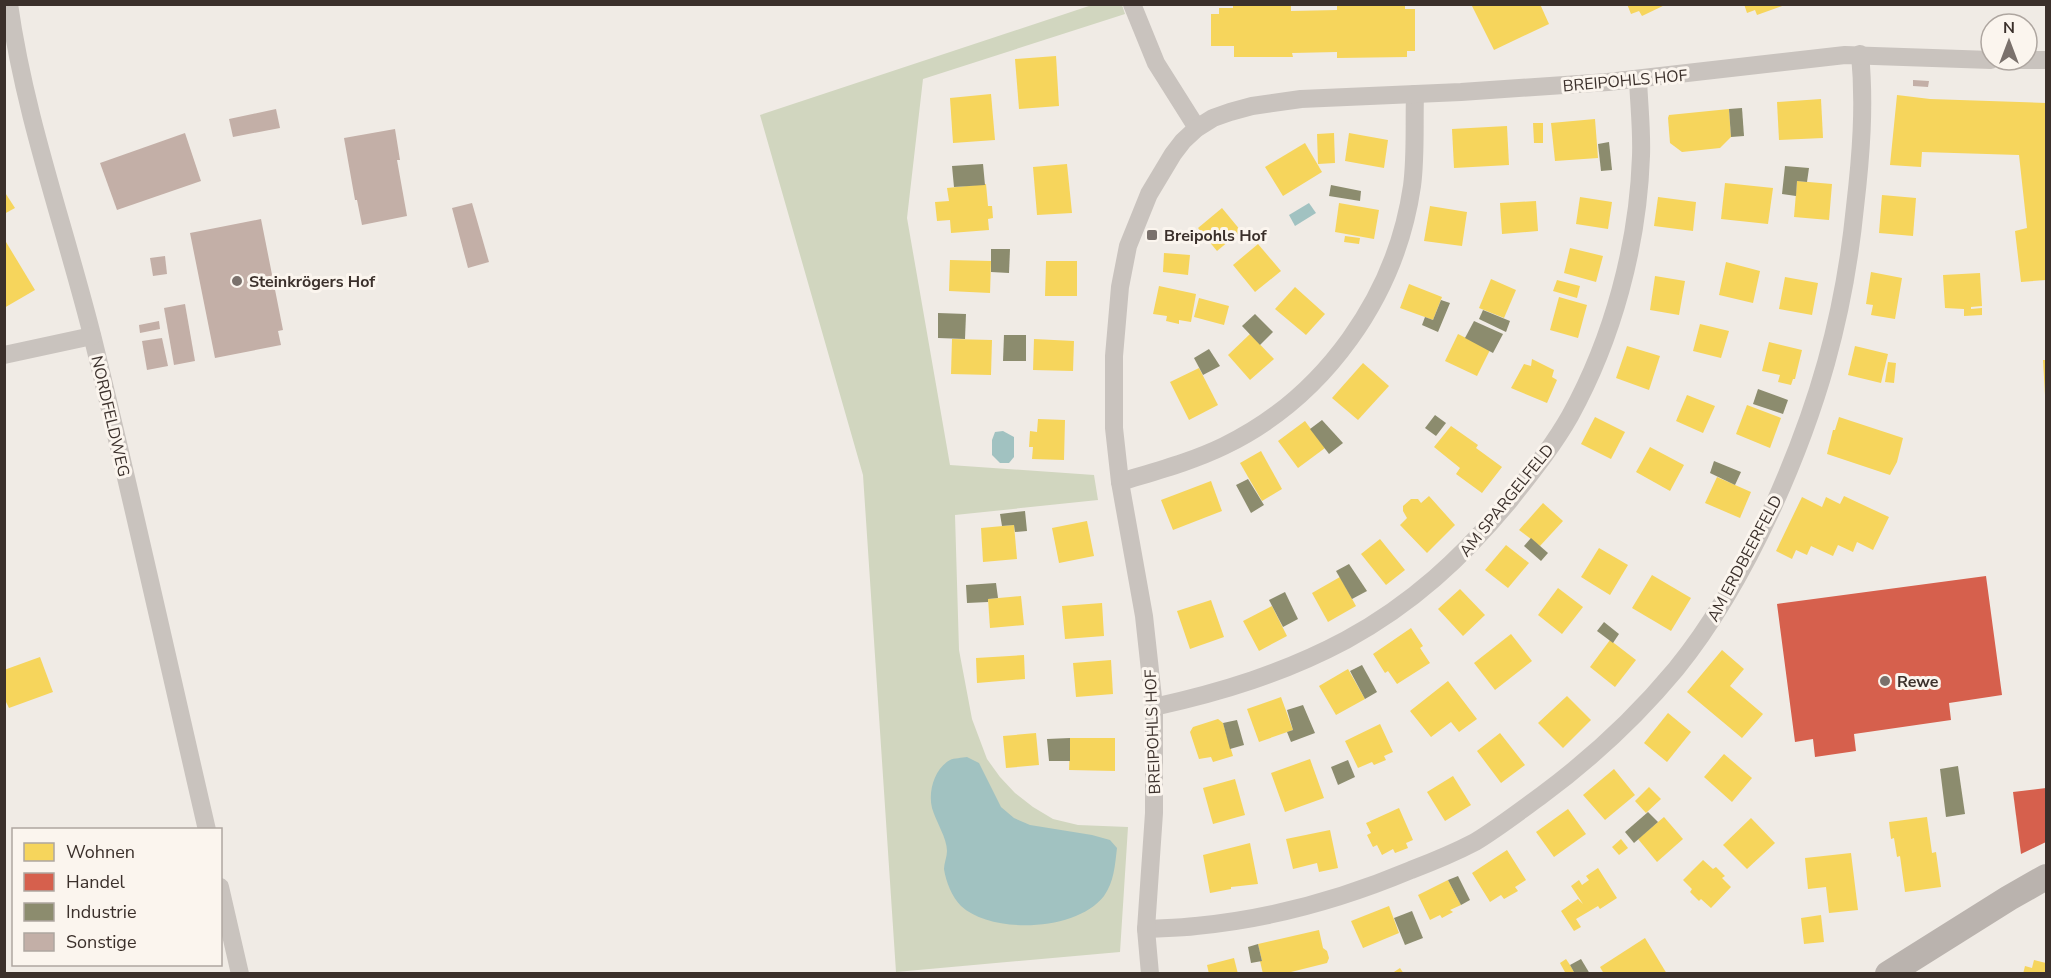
<svg xmlns="http://www.w3.org/2000/svg" width="2051" height="978" font-family="'Nunito Sans',sans-serif">
<rect width="100%" height="100%" fill="#f0ebe5"/>
<polygon fill="#d1d6bf" points="1092,5 1122,5 1125,14 923,79 907,218 950,465 1094,475 1098,500 955,515 959,650 972,719 987,759 1000,777 1015,793 1033,807 1053,819 1078,825 1128,827 1120,952 896,972 863,475 760,115"/>
<g fill="#a1c2c1">
<polygon points="1309,203 1316,213 1295,226 1289,215"/>
<polygon points="1003,431 1014,437 1014,457 1009,463 1000,463 992,455 992,440 995,432"/>
<path d="M 967,757 L 979,763 L 1001,807 L 1014,818 L 1030,825 L 1092,835 L 1110,840 L 1117,848 C 1115,865 1114,882 1104,896 C 1077,931 993,935 961,906 C 952,897 946,882 944,869 C 944,863 947,857 947,851 C 947,838 936,822 932,808 C 928,792 934,769 950,760 C 954,758 962,758 967,757 Z"/>
</g>
<g fill="#f6d55c">
<polygon points="1471,4 1540,4 1549,24 1494,50"/>
<polygon points="1627,4 1667,4 1642,16 1639,11 1631,14"/>
<polygon points="1744,4 1785,4 1785,5 1757,15 1755,10 1747,13"/>
<polygon points="1291,5 1291,11 1337,10 1337,6 1405,5 1405,9 1415,9 1415,51 1407,51 1407,57 1337,58 1337,52 1292,53 1293,57 1234,57 1234,46 1211,46 1211,14 1219,14 1219,8 1233,8 1233,6"/>
<polygon points="1056,56 1059,106 1019,109 1015,59"/>
<polygon points="991,94 995,140 953,143 950,98"/>
<polygon points="1897,95 1930,99 2046,103 2046,280 2021,282 2015,231 2027,228 2019,155 1922,152 1921,167 1890,165"/>
<polygon points="1821,99 1823,138 1779,140 1777,102"/>
<polygon points="1729,109 1731,137 1720,148 1682,152 1670,143 1668,118 1669,115"/>
<polygon points="1595,119 1598,158 1555,161 1551,123"/>
<polygon points="1533,123 1543,123 1543,143 1534,143"/>
<polygon points="1507,126 1509,165 1454,168 1452,129"/>
<polygon points="1334,133 1335,163 1318,164 1317,134"/>
<polygon points="1349,133 1388,140 1384,168 1345,161"/>
<polygon points="1305,143 1322,172 1283,196 1265,167"/>
<polygon points="1067,164 1072,213 1037,215 1033,167"/>
<polygon points="1797,181 1832,184 1829,220 1794,217"/>
<polygon points="1725,183 1773,188 1768,224 1721,219"/>
<polygon points="986,184 988,206 992,206 993,218 988,219 989,230 951,233 950,220 937,221 935,202 949,201 947,188"/>
<polygon points="4,191 15,208 4,214"/>
<polygon points="1882,195 1916,198 1913,236 1879,233"/>
<polygon points="1580,197 1612,202 1608,229 1576,224"/>
<polygon points="1658,197 1696,202 1693,231 1654,226"/>
<polygon points="1536,201 1538,231 1502,234 1500,203"/>
<polygon points="1339,203 1379,210 1374,239 1335,232"/>
<polygon points="1430,206 1467,212 1462,246 1424,241"/>
<polygon points="1222,208 1241,231 1217,251 1198,228"/>
<polygon points="1345,236 1360,238 1359,244 1344,242"/>
<polygon points="6,242 35,290 4,308 4,243"/>
<polygon points="1258,244 1281,271 1255,292 1233,265"/>
<polygon points="1570,248 1603,256 1596,282 1564,273"/>
<polygon points="1164,253 1190,255 1188,275 1163,272"/>
<polygon points="950,260 991,261 990,293 949,291"/>
<polygon points="1046,261 1077,261 1077,296 1045,296"/>
<polygon points="1726,262 1760,271 1753,303 1719,295"/>
<polygon points="1871,272 1902,278 1895,319 1871,315 1873,305 1866,304"/>
<polygon points="1980,273 1982,306 1971,307 1971,309 1982,308 1982,315 1964,316 1964,309 1945,308 1943,275"/>
<polygon points="1655,276 1685,281 1679,315 1650,310"/>
<polygon points="1785,277 1818,283 1812,315 1779,309"/>
<polygon points="1491,279 1516,290 1504,318 1479,308"/>
<polygon points="1557,280 1580,286 1577,298 1553,291"/>
<polygon points="1409,284 1442,297 1433,320 1400,308"/>
<polygon points="1159,286 1196,294 1191,322 1179,320 1179,324 1166,321 1167,316 1153,314"/>
<polygon points="1295,287 1325,314 1306,335 1275,309"/>
<polygon points="1559,297 1587,305 1578,338 1550,330"/>
<polygon points="1199,298 1229,306 1224,325 1194,317"/>
<polygon points="1700,324 1729,331 1721,358 1693,351"/>
<polygon points="1250,334 1274,359 1250,380 1228,355"/>
<polygon points="1458,334 1490,350 1477,376 1445,361"/>
<polygon points="952,339 992,340 991,375 951,374"/>
<polygon points="1034,339 1074,341 1073,371 1033,370"/>
<polygon points="1769,342 1802,350 1795,379 1793,379 1791,385 1778,382 1780,375 1762,371"/>
<polygon points="1627,346 1660,356 1649,390 1616,378"/>
<polygon points="1855,346 1888,354 1881,383 1848,375"/>
<polygon points="1532,359 1554,370 1552,377 1557,380 1547,403 1511,388 1524,364 1531,366"/>
<polygon points="2043,360 2046,360 2046,395 2045,395"/>
<polygon points="1888,362 1896,363 1894,383 1885,382"/>
<polygon points="1363,363 1389,386 1358,420 1332,398"/>
<polygon points="1199,368 1218,405 1189,420 1170,382"/>
<polygon points="1687,395 1715,406 1703,433 1676,421"/>
<polygon points="1747,405 1781,418 1770,448 1736,434"/>
<polygon points="1595,417 1625,432 1611,459 1581,444"/>
<polygon points="1839,417 1903,438 1897,462 1890,475 1827,454 1833,430 1835,430"/>
<polygon points="1038,419 1065,420 1064,460 1032,459 1033,447 1029,447 1030,431 1037,432"/>
<polygon points="1305,421 1325,448 1298,468 1278,441"/>
<polygon points="1451,426 1478,445 1476,448 1502,467 1482,493 1456,474 1460,468 1434,447"/>
<polygon points="1650,447 1684,465 1670,491 1636,472"/>
<polygon points="1261,451 1282,489 1262,501 1240,463"/>
<polygon points="1717,477 1751,492 1740,518 1705,503"/>
<polygon points="1211,481 1222,511 1173,530 1161,500"/>
<polygon points="1429,496 1455,525 1427,553 1400,525 1407,518 1403,511 1403,506 1411,499 1418,499 1421,503"/>
<polygon points="1844,496 1889,517 1873,550 1857,542 1853,552 1838,545 1833,556 1811,546 1807,555 1796,550 1792,559 1776,551 1802,497 1822,507 1826,497 1840,504"/>
<polygon points="1543,503 1563,521 1540,546 1519,530"/>
<polygon points="1087,521 1094,556 1059,563 1052,528"/>
<polygon points="1014,525 1017,559 983,562 981,528"/>
<polygon points="1380,539 1405,570 1386,585 1361,554"/>
<polygon points="1506,545 1529,563 1508,588 1485,570"/>
<polygon points="1599,548 1628,565 1610,595 1581,577"/>
<polygon points="1652,575 1691,598 1671,631 1632,608"/>
<polygon points="1340,577 1356,606 1328,622 1312,593"/>
<polygon points="1558,588 1583,607 1562,634 1538,615"/>
<polygon points="1460,589 1485,615 1463,636 1438,609"/>
<polygon points="1021,596 1024,625 990,628 988,599"/>
<polygon points="1211,600 1224,637 1190,649 1177,611"/>
<polygon points="1102,603 1104,636 1065,639 1062,606"/>
<polygon points="1272,606 1287,636 1259,651 1243,621"/>
<polygon points="1411,628 1423,646 1420,648 1430,663 1397,684 1388,671 1385,673 1373,654"/>
<polygon points="1511,634 1532,661 1495,690 1474,663"/>
<polygon points="1610,640 1636,660 1615,687 1590,667"/>
<polygon points="1722,650 1744,669 1730,686 1763,714 1742,738 1687,692"/>
<polygon points="1024,655 1025,679 977,683 976,658"/>
<polygon points="40,657 53,692 9,708 4,698 4,670"/>
<polygon points="1111,660 1113,694 1076,697 1073,663"/>
<polygon points="1348,669 1365,699 1336,715 1319,686"/>
<polygon points="1448,681 1477,719 1459,732 1451,722 1431,737 1410,711"/>
<polygon points="1567,696 1591,720 1563,748 1538,723"/>
<polygon points="1281,697 1293,730 1259,742 1247,709"/>
<polygon points="1668,713 1691,732 1667,762 1644,743"/>
<polygon points="1218,719 1223,723 1233,756 1213,762 1211,757 1199,759 1190,732 1193,727"/>
<polygon points="1380,724 1393,752 1384,756 1386,760 1374,765 1372,762 1358,768 1345,741"/>
<polygon points="1036,733 1039,765 1006,768 1003,736"/>
<polygon points="1500,733 1525,765 1501,783 1477,751"/>
<polygon points="1070,738 1115,738 1115,771 1069,770"/>
<polygon points="1724,754 1752,778 1732,802 1704,777"/>
<polygon points="1310,759 1324,798 1285,812 1271,773"/>
<polygon points="1614,769 1635,795 1605,820 1583,795"/>
<polygon points="1453,776 1471,805 1445,821 1427,792"/>
<polygon points="1235,779 1245,815 1213,824 1203,788"/>
<polygon points="1649,787 1661,799 1646,813 1635,801"/>
<polygon points="1399,808 1413,840 1406,843 1408,848 1395,853 1393,849 1382,855 1377,845 1373,847 1367,835 1371,833 1366,823"/>
<polygon points="1568,809 1586,834 1554,857 1536,832"/>
<polygon points="1664,817 1683,839 1657,862 1638,839"/>
<polygon points="1927,817 1932,853 1936,852 1941,887 1905,892 1900,856 1897,857 1894,838 1891,839 1889,822"/>
<polygon points="1751,818 1775,843 1747,869 1723,845"/>
<polygon points="1330,830 1338,868 1319,872 1317,863 1293,869 1286,839"/>
<polygon points="1621,839 1628,848 1619,855 1612,847"/>
<polygon points="1250,843 1258,884 1231,887 1231,889 1210,893 1203,855"/>
<polygon points="1507,850 1526,880 1515,887 1518,891 1504,899 1501,895 1490,902 1472,873"/>
<polygon points="1851,853 1858,910 1829,913 1826,887 1808,889 1805,858"/>
<polygon points="1703,860 1713,869 1716,867 1725,876 1722,878 1731,887 1711,908 1701,899 1699,901 1690,892 1692,889 1683,880"/>
<polygon points="1598,868 1617,898 1600,909 1598,906 1576,919 1581,927 1574,931 1561,911 1578,899 1583,904 1571,886 1579,880 1582,885 1589,880 1586,876"/>
<polygon points="1448,880 1461,905 1450,910 1453,912 1442,918 1440,915 1430,920 1418,895"/>
<polygon points="1389,906 1399,933 1363,948 1351,921"/>
<polygon points="1821,915 1824,942 1804,944 1801,918"/>
<polygon points="1319,930 1323,948 1327,951 1329,958 1327,963 1283,974 1263,974 1260,961 1262,961 1258,944"/>
<polygon points="1645,938 1667,974 1604,974 1600,967"/>
<polygon points="1234,958 1238,974 1209,974 1207,965"/>
<polygon points="1566,959 1570,965 1575,974 1566,974 1560,963"/>
<polygon points="2034,960 2046,963 2046,974 2023,974 2025,966 2032,968"/>
<polygon points="1400,968 1404,974 1391,974"/>
</g>
<g fill="#d6604d">
<polygon points="1986,576 2002,695 1949,703 1951,720 1854,734 1856,751 1815,757 1813,739 1795,742 1777,604"/>
<polygon points="2046,788 2046,842 2021,854 2013,792"/>
</g>
<g fill="#8c8c6e">
<polygon points="1742,108 1744,136 1731,137 1729,109"/>
<polygon points="1609,142 1612,170 1601,171 1598,144"/>
<polygon points="983,164 985,185 954,187 952,166"/>
<polygon points="1785,166 1809,168 1807,182 1797,181 1796,196 1782,194"/>
<polygon points="1331,185 1361,191 1360,201 1329,196"/>
<polygon points="991,249 1010,249 1009,273 991,272"/>
<polygon points="1441,300 1450,303 1438,332 1422,325 1425,317 1433,320"/>
<polygon points="1483,310 1510,321 1506,332 1479,319"/>
<polygon points="938,313 966,314 965,339 938,338"/>
<polygon points="1255,314 1273,332 1260,345 1242,326"/>
<polygon points="1474,321 1503,334 1493,353 1465,338"/>
<polygon points="1004,335 1026,335 1026,361 1003,361"/>
<polygon points="1209,349 1220,366 1203,375 1194,358"/>
<polygon points="1758,389 1788,400 1783,414 1753,404"/>
<polygon points="1435,415 1446,423 1436,436 1425,428"/>
<polygon points="1322,420 1343,443 1329,454 1310,429"/>
<polygon points="1714,461 1741,472 1735,485 1710,473"/>
<polygon points="1248,479 1264,505 1251,513 1236,485"/>
<polygon points="1025,511 1027,531 1015,532 1014,525 1002,526 1000,514"/>
<polygon points="1531,538 1548,553 1541,561 1524,546"/>
<polygon points="1349,564 1367,591 1352,599 1336,571"/>
<polygon points="996,583 998,598 988,599 988,602 967,603 966,585"/>
<polygon points="1285,592 1298,619 1283,627 1269,600"/>
<polygon points="1604,622 1619,634 1613,643 1597,631"/>
<polygon points="1362,665 1377,692 1365,699 1350,671"/>
<polygon points="1303,705 1315,733 1291,742 1287,732 1293,730 1287,710"/>
<polygon points="1237,720 1244,745 1230,749 1223,723"/>
<polygon points="1070,738 1070,761 1049,761 1047,739"/>
<polygon points="1348,760 1355,777 1338,785 1331,767"/>
<polygon points="1958,766 1965,814 1946,817 1940,769"/>
<polygon points="1648,812 1658,822 1634,843 1625,832"/>
<polygon points="1458,876 1470,900 1461,905 1448,880"/>
<polygon points="1412,911 1423,938 1405,945 1394,918"/>
<polygon points="1258,944 1262,961 1251,963 1248,947"/>
<polygon points="1581,959 1590,974 1575,974 1570,965"/>
</g>
<g fill="#c3afa7">
<polygon points="1913,80 1929,81 1928,87 1913,86"/>
<polygon points="276,109 280,128 233,137 229,119"/>
<polygon points="395,129 400,160 397,160 407,216 362,225 357,200 355,200 344,138"/>
<polygon points="185,133 201,181 117,210 100,163"/>
<polygon points="472,203 489,262 468,268 452,208"/>
<polygon points="261,219 283,330 278,331 281,345 215,358 190,233"/>
<polygon points="165,256 167,274 153,276 150,258"/>
<polygon points="185,304 195,361 174,365 164,308"/>
<polygon points="159,321 160,329 140,333 139,325"/>
<polygon points="162,338 168,366 147,370 142,341"/>
</g>
<g fill="none" stroke-linecap="round" stroke-linejoin="round">
<g stroke="#c9c3be" stroke-width="18">
<path d="M 9,4 C 25,118 65,227 93,339 C 133,502 169,666 207,830"/>
<polyline points="1132,4 1156,63 1197,128"/>
<polyline points="2002,60 2046,60"/>
<polyline points="4,355 92,336"/>
<path d="M 1120,482 C 1156,471 1191,462 1224,446 C 1325,397 1396,296 1412,186 C 1416,156 1414,125 1415,94"/>
<path d="M 1154,707 C 1222,692 1284,673 1346,640 C 1412,604 1462,558 1510,500 C 1531,473 1553,446 1570,416 C 1613,338 1638,245 1641,156 C 1642,130 1639,105 1638,79"/>
<polyline points="220,887 240,974"/>
<path d="M 1146,929 C 1163,928 1180,928 1196,926 C 1270,919 1342,899 1411,870 C 1432,862 1454,853 1475,842 C 1498,828 1520,811 1542,795 C 1592,758 1637,716 1676,669 C 1715,621 1745,567 1771,511 C 1817,410 1844,318 1855,207 C 1861,156 1865,105 1860,54"/>
<polyline points="1150,974 1146,929 1154,813 1154,707 1144,616 1120,482 1114,428 1114,356 1120,287 1128,246 1149,194 1173,154 1183,141 1197,128 1213,118 1230,112 1252,106 1301,99 1461,92 1608,82 1845,55 1991,60"/>
</g>
<polyline stroke="#bab3ae" stroke-width="26" points="1888,974 2009,898 2046,877"/>
</g>
<g fill="#7a716c" stroke="#fbf5ee" stroke-width="2">
<rect x="1146" y="229" width="12" height="12" rx="3"/>
<circle cx="237" cy="281" r="6"/>
<circle cx="1885" cy="681" r="6"/>
</g>
<g text-anchor="middle" stroke-width="6" stroke-linejoin="round" paint-order="stroke">
<g font-size="16" fill="#3b302b" stroke="#fbf5ee">
<text transform="translate(1625 80) rotate(-5)" y="6">BREIPOHLS HOF</text>
<text transform="translate(111 416) rotate(77)" y="6">NORDFELDWEG</text>
<text transform="translate(1506 500) rotate(-51)" y="6">AM SPARGELFELD</text>
<text transform="translate(1744 558) rotate(-62)" y="6">AM ERDBEERFELD</text>
<text transform="translate(1152 732) rotate(-92)" y="6">BREIPOHLS HOF</text>
</g>
<g font-size="16" font-weight="bold" fill="#3b302b" stroke="#fbf5ee" text-anchor="start">
<text x="1164" y="241">Breipohls Hof</text>
<text x="249" y="287">Steinkrögers Hof</text>
<text x="1897" y="687">Rewe</text>
</g>
</g>
<rect width="2051" height="978" fill="none" stroke="#3b302b" stroke-width="12"/>
<rect x="12" y="828" width="210" height="138" fill="#fbf5ee" stroke="#aea6a0" stroke-width="1.5"/>
<rect x="24" y="843" width="30" height="18" fill="#f6d55c" stroke="#aea6a0" stroke-width="1.5"/>
<text x="66" y="858" font-size="18" fill="#3b302b">Wohnen</text>
<rect x="24" y="873" width="30" height="18" fill="#d6604d" stroke="#aea6a0" stroke-width="1.5"/>
<text x="66" y="888" font-size="18" fill="#3b302b">Handel</text>
<rect x="24" y="903" width="30" height="18" fill="#8c8c6e" stroke="#aea6a0" stroke-width="1.5"/>
<text x="66" y="918" font-size="18" fill="#3b302b">Industrie</text>
<rect x="24" y="933" width="30" height="18" fill="#c3afa7" stroke="#aea6a0" stroke-width="1.5"/>
<text x="66" y="948" font-size="18" fill="#3b302b">Sonstige</text>
<g transform="translate(2009 42)"><circle r="28" fill="#fbf5ee" stroke="#aea6a0" stroke-width="1.5"/>
<path d="M0-4.5L10 22L0 15L-10 22Z" fill="#7a716c"/>
<text y="-9" font-size="16" font-weight="bold" text-anchor="middle" fill="#3b302b">N</text>
</g>
</svg>
